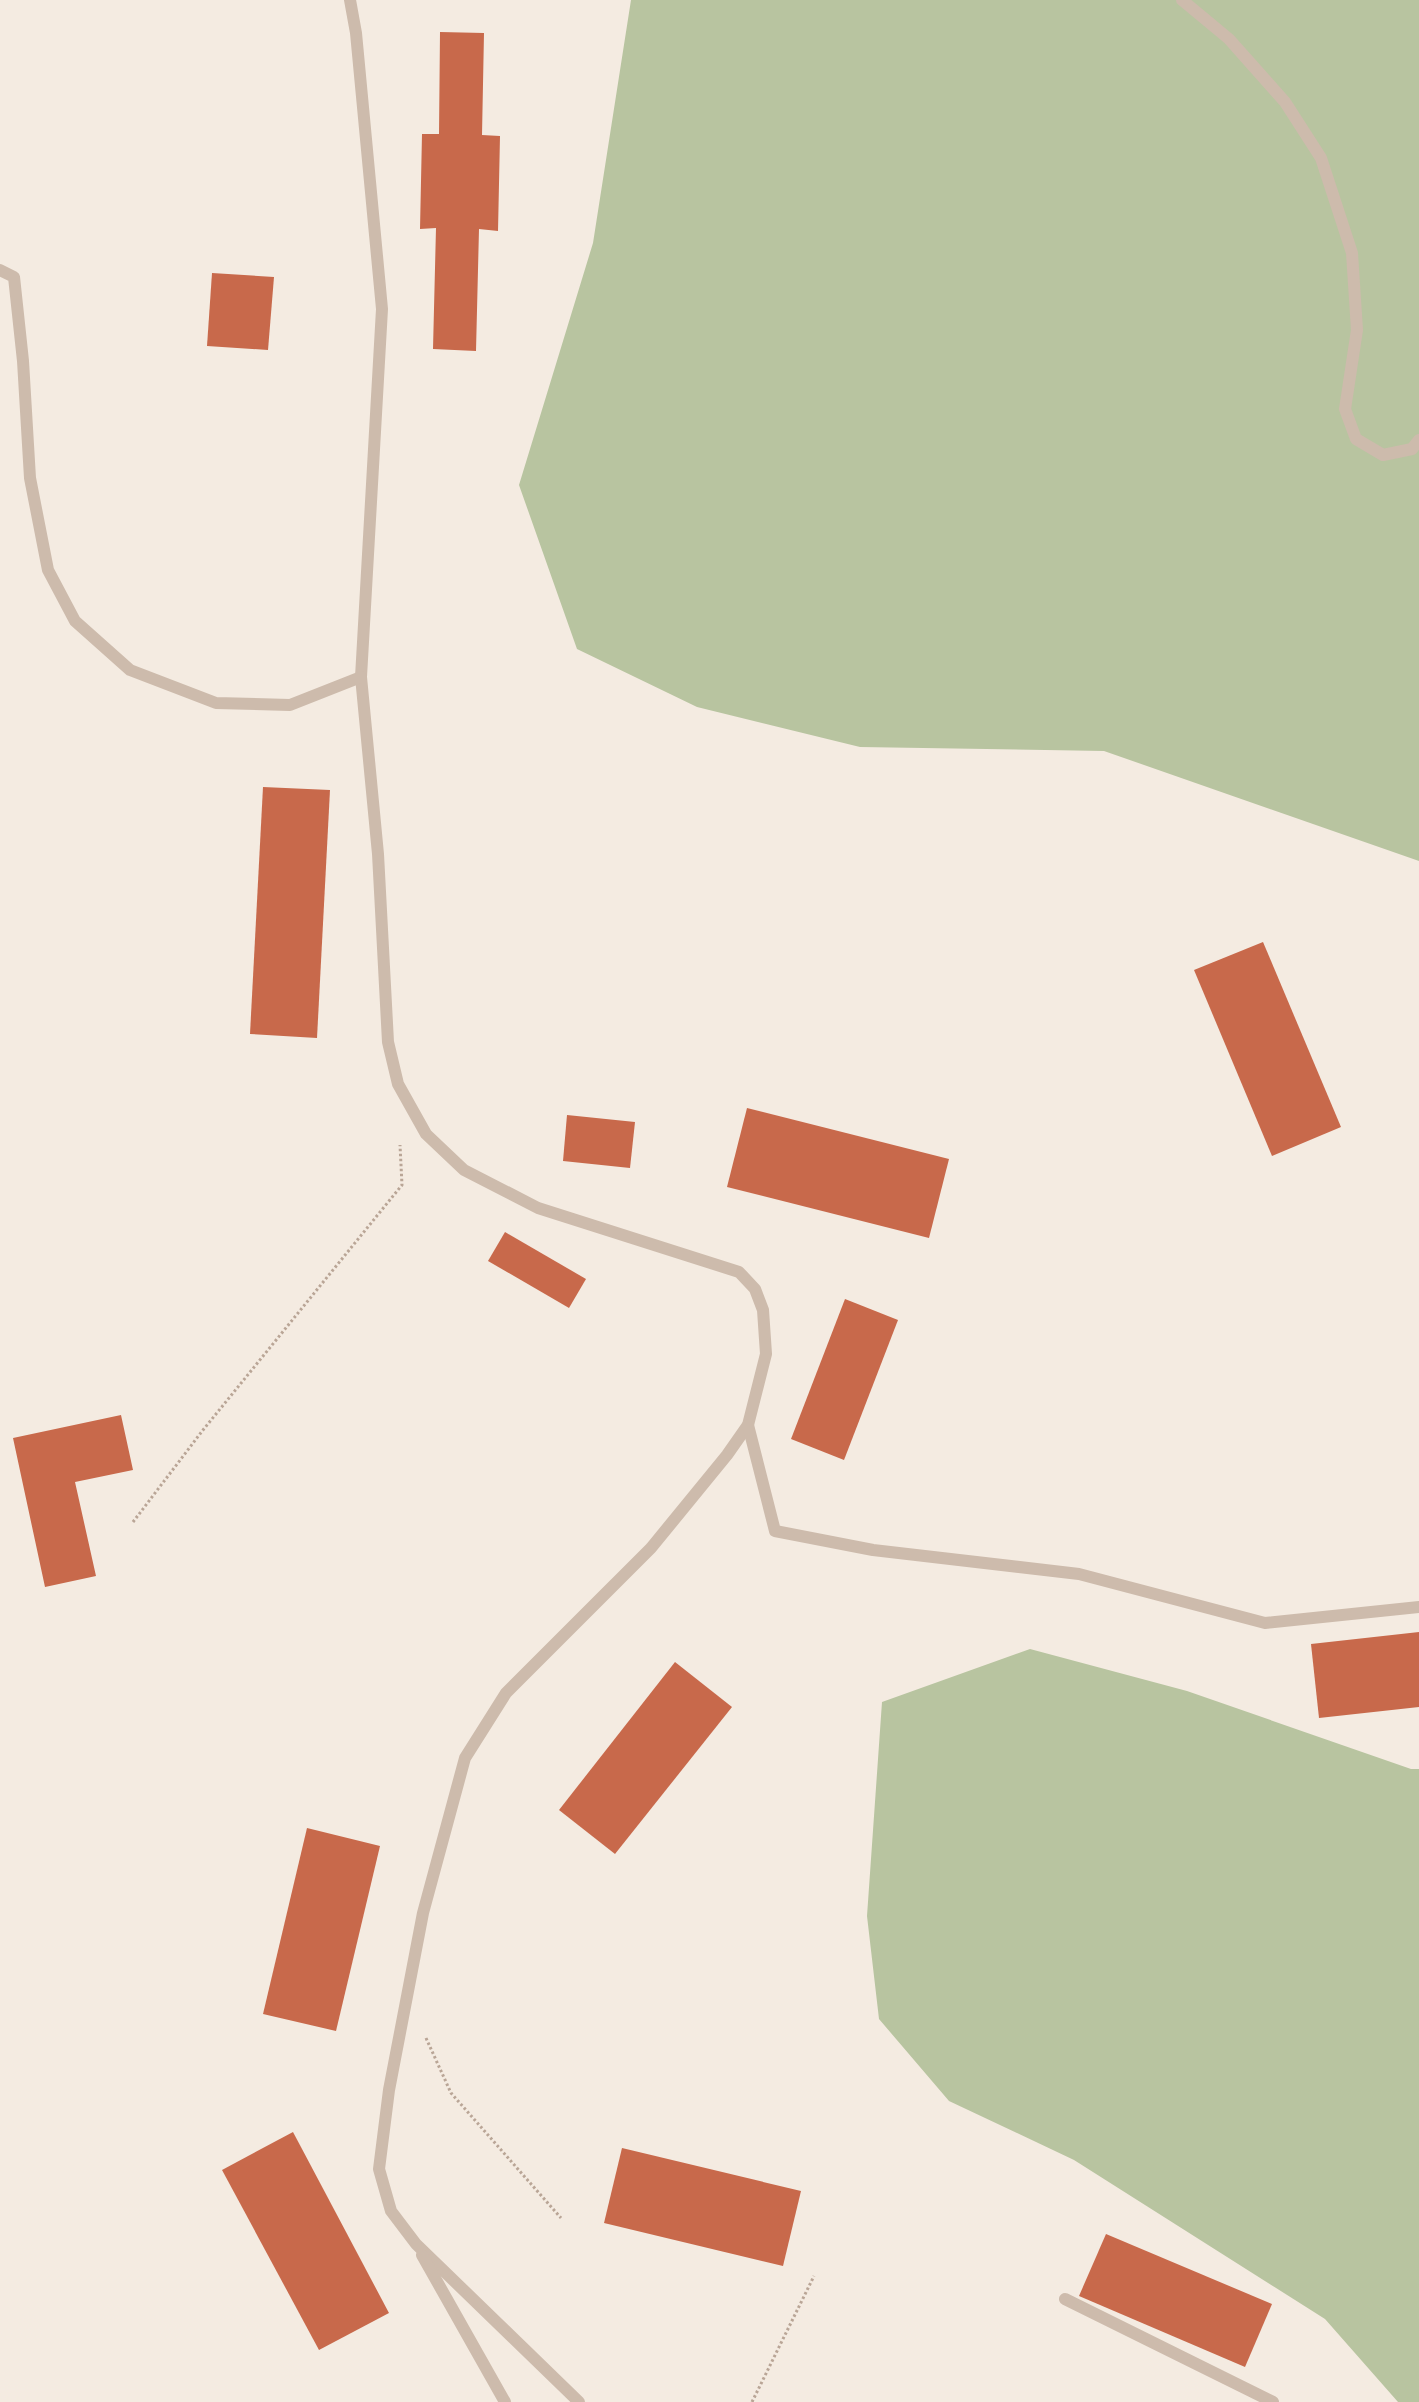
<svg xmlns="http://www.w3.org/2000/svg" width="1419" height="2402" font-family="'Noto Sans',sans-serif">
<rect width="100%" height="100%" fill="#f4ebe1"/>
<g fill="#b8c4a0">
<polygon points="631,0 1419,0 1419,861 1104,751 860,747 697,707 577,649 519,485 593,243"/>
<polygon points="1030,1649 1187,1691 1411,1769 1419,1769 1419,2402 1398,2402 1325,2319 1074,2160 949,2101 879,2019 867,1916 882,1702"/>
</g>
<g fill="#c8694b">
<polygon points="440,32 484,33 482,135 500,136 498,231 479,229 476,351 433,349 436,228 420,229 422,134 439,134"/>
<polygon points="212,273 274,277 268,350 207,346"/>
<polygon points="263,787 330,790 317,1038 250,1034"/>
<polygon points="1263,942 1341,1127 1272,1156 1194,970"/>
<polygon points="747,1108 949,1159 929,1238 727,1187"/>
<polygon points="567,1115 635,1122 630,1168 563,1161"/>
<polygon points="505,1232 586,1279 569,1308 488,1261"/>
<polygon points="845,1299 898,1320 844,1460 791,1439"/>
<polygon points="121,1415 133,1470 75,1482 96,1576 45,1587 13,1438"/>
<polygon points="1419,1632 1419,1707 1319,1718 1311,1644"/>
<polygon points="675,1662 732,1707 615,1854 559,1810"/>
<polygon points="307,1828 380,1846 336,2031 263,2014"/>
<polygon points="293,2132 389,2313 319,2350 222,2170"/>
<polygon points="622,2148 801,2191 783,2266 604,2223"/>
<polygon points="1106,2234 1272,2304 1245,2367 1079,2296"/>
</g>
<g fill="none" stroke-linecap="round" stroke-linejoin="round">
<g stroke="#b9a596" stroke-width="3" stroke-dasharray="2.5 2.5" stroke-linecap="butt">
<polyline points="133,1522 203,1430 402,1185 400,1145"/>
<polyline points="426,2038 451,2093 561,2218"/>
<polyline points="752,2402 814,2276"/>
</g>
<g stroke="#cdbbac" stroke-width="12">
<polyline points="350,0 356,33 382,309 361,677 378,854 388,1042 398,1084 426,1134 464,1170 538,1208 739,1272 755,1289 763,1310 766,1354 748,1425 727,1455 651,1548 506,1693 465,1758 423,1913 389,2090 379,2169 391,2211 416,2244 579,2402"/>
<polyline points="1182,0 1229,39 1285,102 1321,158 1352,253 1357,330 1345,409 1356,439 1383,455 1412,449 1419,440"/>
<polyline points="0,270 14,277 23,361 30,478 48,570 75,621 130,670 216,703 290,705 361,677"/>
<polyline points="748,1425 775,1531 873,1550 1079,1574 1265,1623 1419,1607"/>
<polyline points="422,2255 505,2402"/>
<polyline points="1065,2299 1273,2402"/>
</g>
</g>
</svg>
